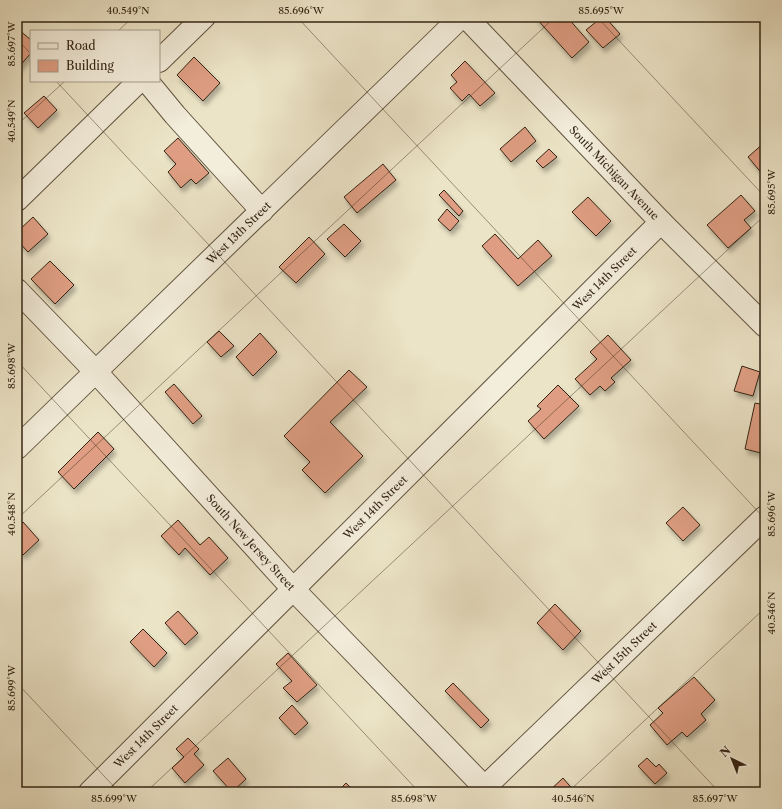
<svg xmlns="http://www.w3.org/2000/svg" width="782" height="809" font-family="'Libre Caslon Text',serif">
<defs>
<filter id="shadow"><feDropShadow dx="2.5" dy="4.5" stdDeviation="2" flood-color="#0004"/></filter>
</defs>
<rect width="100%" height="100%" fill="#ece4c7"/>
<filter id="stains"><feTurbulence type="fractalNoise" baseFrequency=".005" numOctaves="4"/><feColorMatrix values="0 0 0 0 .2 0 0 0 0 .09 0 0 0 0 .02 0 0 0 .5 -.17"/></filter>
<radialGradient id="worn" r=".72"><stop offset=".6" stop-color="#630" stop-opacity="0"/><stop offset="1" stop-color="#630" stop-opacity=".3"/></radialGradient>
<g fill="#df9e83" stroke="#332413" filter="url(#shadow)">
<polygon points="535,17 567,17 589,42 572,58"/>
<polygon points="602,17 605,17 620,34 603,48 586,30"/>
<polygon points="19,30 31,40 31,53 17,69 17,32"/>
<polygon points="194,57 220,83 203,101 177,75"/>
<polygon points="465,61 495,93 480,106 469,94 462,101 450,88 457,82 451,75"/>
<polygon points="44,96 57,110 38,128 24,113"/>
<polygon points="525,127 536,141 511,162 500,149"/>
<polygon points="178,138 209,173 196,184 191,179 181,188 168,172 176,164 164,151"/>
<polygon points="765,142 765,175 764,176 748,157"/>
<polygon points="549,149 557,157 543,168 536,161"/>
<polygon points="383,164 396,180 357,213 344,197"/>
<polygon points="444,190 463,211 459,216 439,195"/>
<polygon points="741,195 755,211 744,220 751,228 728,248 707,225"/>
<polygon points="588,197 611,221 596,236 572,212"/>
<polygon points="447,209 459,221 450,231 438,220"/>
<polygon points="33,217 48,234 28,252 17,240 17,232"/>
<polygon points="344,224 361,241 345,257 327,239"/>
<polygon points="495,234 518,259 538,240 552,256 518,286 482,246"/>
<polygon points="309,237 325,254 296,283 279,267"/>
<polygon points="50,261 74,285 55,304 31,279"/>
<polygon points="219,331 234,346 221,357 207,342"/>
<polygon points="260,333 277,352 253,376 236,357"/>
<polygon points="608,335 631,360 611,378 615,382 605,391 600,386 590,395 575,379 597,359 590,352"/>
<polygon points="742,366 760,372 753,396 734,391"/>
<polygon points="349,370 367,387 330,422 363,456 325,493 302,470 310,462 284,436"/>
<polygon points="174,384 202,416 193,424 165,392"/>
<polygon points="558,385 579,406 544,439 528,421 541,409 537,406"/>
<polygon points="755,403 765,405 765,454 745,449"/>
<polygon points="98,432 114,449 74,489 58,472"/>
<polygon points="683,507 700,525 683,541 666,523"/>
<polygon points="178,520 200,545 209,537 228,558 210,575 185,548 179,555 161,536"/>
<polygon points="23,522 39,540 23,555 18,550 17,551 17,527"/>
<polygon points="555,604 581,631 563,650 537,623"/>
<polygon points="178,611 198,633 185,645 165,623"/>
<polygon points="143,629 167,653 154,667 130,642"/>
<polygon points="288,653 317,685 297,702 283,688 292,681 276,664"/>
<polygon points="694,677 715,700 701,714 706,720 687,737 682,732 667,745 650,725 663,713 658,708"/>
<polygon points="453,683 489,720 481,728 445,691"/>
<polygon points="292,705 308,723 295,735 279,718"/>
<polygon points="188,738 199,749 194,754 204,765 185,783 172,768 184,757 176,749"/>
<polygon points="228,758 246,779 232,792 213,771"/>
<polygon points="647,758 656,767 659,764 667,773 655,784 638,766"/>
<polygon points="563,778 575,792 548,792"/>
<polygon points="346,783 355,792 340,792 339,790"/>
</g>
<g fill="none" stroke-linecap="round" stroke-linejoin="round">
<defs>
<g id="minor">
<path id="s1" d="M 466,17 L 661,222 L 765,326"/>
<polyline points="159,61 204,17"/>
<polyline points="147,81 175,115 262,211"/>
<polyline points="17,200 139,81"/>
<path id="s2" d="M 17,290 L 96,372 L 293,589 L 489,792"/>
<path id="s3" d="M 17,448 L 461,17"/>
<path id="s4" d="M 484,788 L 765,517"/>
<path id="s5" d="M 90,792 L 661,222"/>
</g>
</defs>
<use href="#minor" stroke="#615440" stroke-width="24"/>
<use href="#minor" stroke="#f3eddb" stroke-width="22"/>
</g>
<path fill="none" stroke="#332413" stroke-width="1" stroke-opacity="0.45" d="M 297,17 L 765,519M 597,17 L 765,197M 118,31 L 133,17M 17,39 L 31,54M 56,81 L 719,792M 17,125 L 65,81M 17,361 L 419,792M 17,519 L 555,17M 17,683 L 119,792M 146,792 L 765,215M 568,792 L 765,608"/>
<g text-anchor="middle" stroke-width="3" stroke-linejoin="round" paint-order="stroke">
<g font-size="11" fill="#332413" stroke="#f3eddb">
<text dy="4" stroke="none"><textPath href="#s1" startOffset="215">South Michigan Avenue</textPath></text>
<text dy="4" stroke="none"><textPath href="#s3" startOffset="309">West 13th Street</textPath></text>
<text dy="4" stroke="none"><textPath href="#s5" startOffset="727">West 14th Street</textPath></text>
<text dy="4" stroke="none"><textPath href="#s5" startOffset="403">West 14th Street</textPath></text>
<text dy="4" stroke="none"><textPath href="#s2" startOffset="344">South New Jersey Street</textPath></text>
<text dy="4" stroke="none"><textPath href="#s4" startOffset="195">West 15th Street</textPath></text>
<text dy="4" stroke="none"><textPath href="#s5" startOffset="79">West 14th Street</textPath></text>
</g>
</g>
<rect width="782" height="809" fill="none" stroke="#ece4c7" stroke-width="44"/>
<rect x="30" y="30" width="130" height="52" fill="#f3eddb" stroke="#a69d8b"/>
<rect x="38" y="43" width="20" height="6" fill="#f3eddb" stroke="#a69d8b"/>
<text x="66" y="50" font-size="12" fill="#332413">Road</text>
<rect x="38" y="60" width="20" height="12" fill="#df9e83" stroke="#a69d8b"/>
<text x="66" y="70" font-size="12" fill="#332413">Building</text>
<g transform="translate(732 759) rotate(317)" stroke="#f3eddb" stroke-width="3" paint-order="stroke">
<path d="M0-3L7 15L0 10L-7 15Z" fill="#332413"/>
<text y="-6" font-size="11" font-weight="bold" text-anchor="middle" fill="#332413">N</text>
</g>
<rect x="22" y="22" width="738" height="765" fill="none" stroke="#332413" stroke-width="1.5"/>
<g font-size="10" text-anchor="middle" fill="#332413">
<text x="128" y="14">40.549°N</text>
<text x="301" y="14">85.696°W</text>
<text x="601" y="14">85.695°W</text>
<text transform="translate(11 44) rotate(-90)" y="4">85.697°W</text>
<text transform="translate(11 121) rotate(-90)" y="4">40.549°N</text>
<text transform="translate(771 192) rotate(-90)" y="4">85.695°W</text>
<text transform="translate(11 366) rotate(-90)" y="4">85.698°W</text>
<text transform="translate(771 514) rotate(-90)" y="4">85.696°W</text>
<text transform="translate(11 514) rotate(-90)" y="4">40.548°N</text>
<text transform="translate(771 613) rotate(-90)" y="4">40.546°N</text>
<text transform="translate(11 688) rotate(-90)" y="4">85.699°W</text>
<text x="114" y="802">85.699°W</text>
<text x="414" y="802">85.698°W</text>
<text x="573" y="802">40.546°N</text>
<text x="715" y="802">85.697°W</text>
</g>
<rect width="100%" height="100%" filter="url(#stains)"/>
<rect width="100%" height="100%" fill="url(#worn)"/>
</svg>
